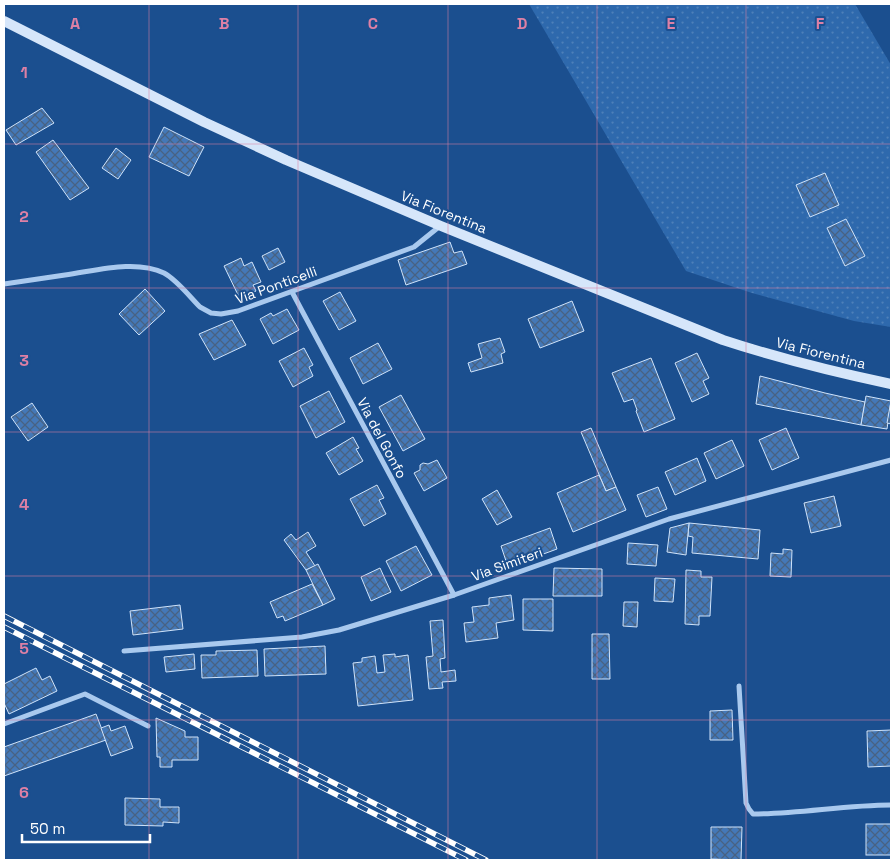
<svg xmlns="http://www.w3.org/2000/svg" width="895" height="864" font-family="'Space Grotesk',sans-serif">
<defs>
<pattern id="green-dots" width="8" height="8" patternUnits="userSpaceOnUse" patternTransform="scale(1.25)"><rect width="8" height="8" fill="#2e69ad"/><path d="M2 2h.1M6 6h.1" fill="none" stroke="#4d80b9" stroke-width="1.8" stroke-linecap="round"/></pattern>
<pattern id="building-cross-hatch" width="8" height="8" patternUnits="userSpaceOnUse" patternTransform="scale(1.25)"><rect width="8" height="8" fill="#4478b7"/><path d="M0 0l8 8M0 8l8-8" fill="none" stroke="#486282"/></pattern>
</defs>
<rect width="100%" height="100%" fill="#1b4f8f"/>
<polygon fill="url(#green-dots)" points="529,4 855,4 891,65 891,327 854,321 752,293 686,271"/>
<g fill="url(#building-cross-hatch)" stroke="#cfe3fa">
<polygon points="42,108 54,123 16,145 6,130"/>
<polygon points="164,127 204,147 189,176 149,157"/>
<polygon points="53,140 89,188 70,200 36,152"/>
<polygon points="116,148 131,160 118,179 102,168"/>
<polygon points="825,173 839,205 810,217 796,185"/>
<polygon points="846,219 865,256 845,266 827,228"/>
<polygon points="450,242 454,253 462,251 467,264 406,285 398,260"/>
<polygon points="278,248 285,262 269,270 262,256"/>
<polygon points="241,258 244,266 252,262 261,282 253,285 256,291 240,299 224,266"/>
<polygon points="145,289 165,311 139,335 119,314"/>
<polygon points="340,292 356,321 339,330 323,301"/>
<polygon points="572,301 584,331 540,348 528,319"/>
<polygon points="287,309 299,330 273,344 260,319 271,313 273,316"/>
<polygon points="232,320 246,345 214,360 199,334"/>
<polygon points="500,338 505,352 501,354 503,363 471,372 468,363 482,358 478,344"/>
<polygon points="378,343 392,369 363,384 350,358"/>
<polygon points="304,348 313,365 309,367 313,376 293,387 279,361"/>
<polygon points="697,353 709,378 703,381 709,394 692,402 675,363"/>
<polygon points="651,358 675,419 644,432 636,411 637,410 633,399 624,402 612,373"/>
<polygon points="760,376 825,393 865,402 861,425 756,404"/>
<polygon points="329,391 345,422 316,438 300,406"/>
<polygon points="401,395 425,439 403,451 379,407"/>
<polygon points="866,396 891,401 887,429 861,425"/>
<polygon points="891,401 891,424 887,423"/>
<polygon points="32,403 48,427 28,441 11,417"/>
<polygon points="591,428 616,487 606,491 581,432"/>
<polygon points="786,428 799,458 772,470 759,440"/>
<polygon points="353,437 359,448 356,449 363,461 339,475 326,453"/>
<polygon points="732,440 744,466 716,479 704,453"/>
<polygon points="697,458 706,481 675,495 665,472"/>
<polygon points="437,460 447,478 424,491 414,473 420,470 420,465 423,463 428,464"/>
<polygon points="599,475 606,491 616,487 626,510 573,532 557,493"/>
<polygon points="377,485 384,498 379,500 386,514 364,526 350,499"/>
<polygon points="658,487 667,509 646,517 637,495"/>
<polygon points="497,490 512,517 497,525 482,499"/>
<polygon points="834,496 841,526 811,533 804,503"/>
<polygon points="689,523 760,530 758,559 692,553 693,537 688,536"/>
<polygon points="689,523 686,555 667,552 670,528"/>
<polygon points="550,528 557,549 508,567 501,546"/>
<polygon points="308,532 316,546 306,552 315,566 306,570 284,540 291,534 296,540"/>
<polygon points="628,543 658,545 656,566 627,564"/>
<polygon points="416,546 432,575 401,591 386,561"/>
<polygon points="783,549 792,550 791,577 770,576 771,553 783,554"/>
<polygon points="318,564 335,599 323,605 306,570"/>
<polygon points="380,568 391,592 371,601 361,577"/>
<polygon points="554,568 602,569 602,596 553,596"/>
<polygon points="686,570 701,571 701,577 712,577 710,616 699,616 699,625 685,624"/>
<polygon points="655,578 675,579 673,602 654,601"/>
<polygon points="312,584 323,605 285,621 283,616 277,618 270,602"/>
<polygon points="511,595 514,620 496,623 498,638 466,642 464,623 474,622 472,607 489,605 489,598"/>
<polygon points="523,599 553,599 553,631 523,630"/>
<polygon points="624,602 638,602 637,627 623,626"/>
<polygon points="180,605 183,629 133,635 130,611"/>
<polygon points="443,620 445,658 440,659 441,672 455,670 456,681 442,682 443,688 429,689 426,657 433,656 430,621"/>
<polygon points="592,634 609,634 610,679 592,679"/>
<polygon points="325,646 326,674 265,676 264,649"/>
<polygon points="257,650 258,676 202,678 201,655 216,655 216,651"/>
<polygon points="194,654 195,669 166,672 164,657"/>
<polygon points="395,654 395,657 408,655 413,700 358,706 353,663 362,662 362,658 375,656 377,673 385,672 383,655"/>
<polygon points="36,668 42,680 50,676 57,691 9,714 4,703 4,684"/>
<polygon points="732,710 733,740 710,740 710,711"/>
<polygon points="96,714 106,740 4,776 4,747"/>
<polygon points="156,718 185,731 185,737 198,737 198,760 172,760 172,767 160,767 160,757 157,757"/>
<polygon points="109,725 111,731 125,726 133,748 111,756 101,728"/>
<polygon points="891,730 891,766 868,767 867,731"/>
<polygon points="125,798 160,799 160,807 179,807 179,823 163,822 163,826 125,825"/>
<rect x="866" y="824" width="25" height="31"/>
<polygon points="711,827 742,827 741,860 711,859"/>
</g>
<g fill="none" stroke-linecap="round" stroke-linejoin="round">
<g stroke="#a9c9ee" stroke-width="5">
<path d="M 4,284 C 24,281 44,278 65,275 C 95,271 135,259 164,273 C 177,280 190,297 200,307 L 211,313 L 221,314 L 238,311 L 414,247 L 440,226"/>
<polyline points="292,292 454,595"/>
<polyline points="124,651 302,637 339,630 454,595 669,519 891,460"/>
<path d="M 739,686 L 746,803 L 749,809 L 753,814 C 799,814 845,805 891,805"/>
<polyline points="4,724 85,694 148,726"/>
</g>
<path stroke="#d6e6fa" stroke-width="10" d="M 4,21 L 204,122 L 286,160 L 441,226 L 723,340 C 778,358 834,372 891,384"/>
<defs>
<g id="rail">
<polyline points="4,616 486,860"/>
<polyline points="4,627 466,860"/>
</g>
</defs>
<use href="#rail" stroke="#fff" stroke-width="5.5"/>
<use href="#rail" stroke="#1b4f8f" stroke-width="4" stroke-dasharray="11" stroke-linecap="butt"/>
</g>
<path fill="none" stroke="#dd80a5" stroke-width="1" stroke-opacity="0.55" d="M 149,4 L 149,860M 298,4 L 298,860M 448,4 L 448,860M 597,4 L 597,860M 746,4 L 746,860M 4,144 L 891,144M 4,288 L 891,288M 4,432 L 891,432M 4,576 L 891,576M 4,720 L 891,720"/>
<g text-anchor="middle" stroke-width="4" stroke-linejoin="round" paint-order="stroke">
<g font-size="14" fill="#fff" stroke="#1b4f8f">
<text transform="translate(444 212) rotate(22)" y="5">Via Fiorentina</text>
<text transform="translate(276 285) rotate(-20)" y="5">Via Ponticelli</text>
<text transform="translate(821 353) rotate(14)" y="5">Via Fiorentina</text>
<text transform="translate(382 438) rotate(62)" y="5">Via del Gonfo</text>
<text transform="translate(507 564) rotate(-20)" y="5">Via Simiteri</text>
</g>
</g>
<g font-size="16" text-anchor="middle" font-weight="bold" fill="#dd80a5" stroke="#1b4f8f" stroke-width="4" stroke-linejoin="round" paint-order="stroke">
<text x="75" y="29">A</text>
<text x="224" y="29">B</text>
<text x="373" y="29">C</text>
<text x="522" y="29">D</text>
<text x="671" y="29">E</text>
<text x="820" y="29">F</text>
<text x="24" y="78">1</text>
<text x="24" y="222">2</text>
<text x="24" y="366">3</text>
<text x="24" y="510">4</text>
<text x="24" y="654">5</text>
<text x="24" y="798">6</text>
</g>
<rect width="895" height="864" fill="none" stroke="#ffffff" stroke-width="10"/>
<path d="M22 834v8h128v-8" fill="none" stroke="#ffffff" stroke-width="2.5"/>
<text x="30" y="834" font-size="15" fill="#ffffff" stroke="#1b4f8f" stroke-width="4" paint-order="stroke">50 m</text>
</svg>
